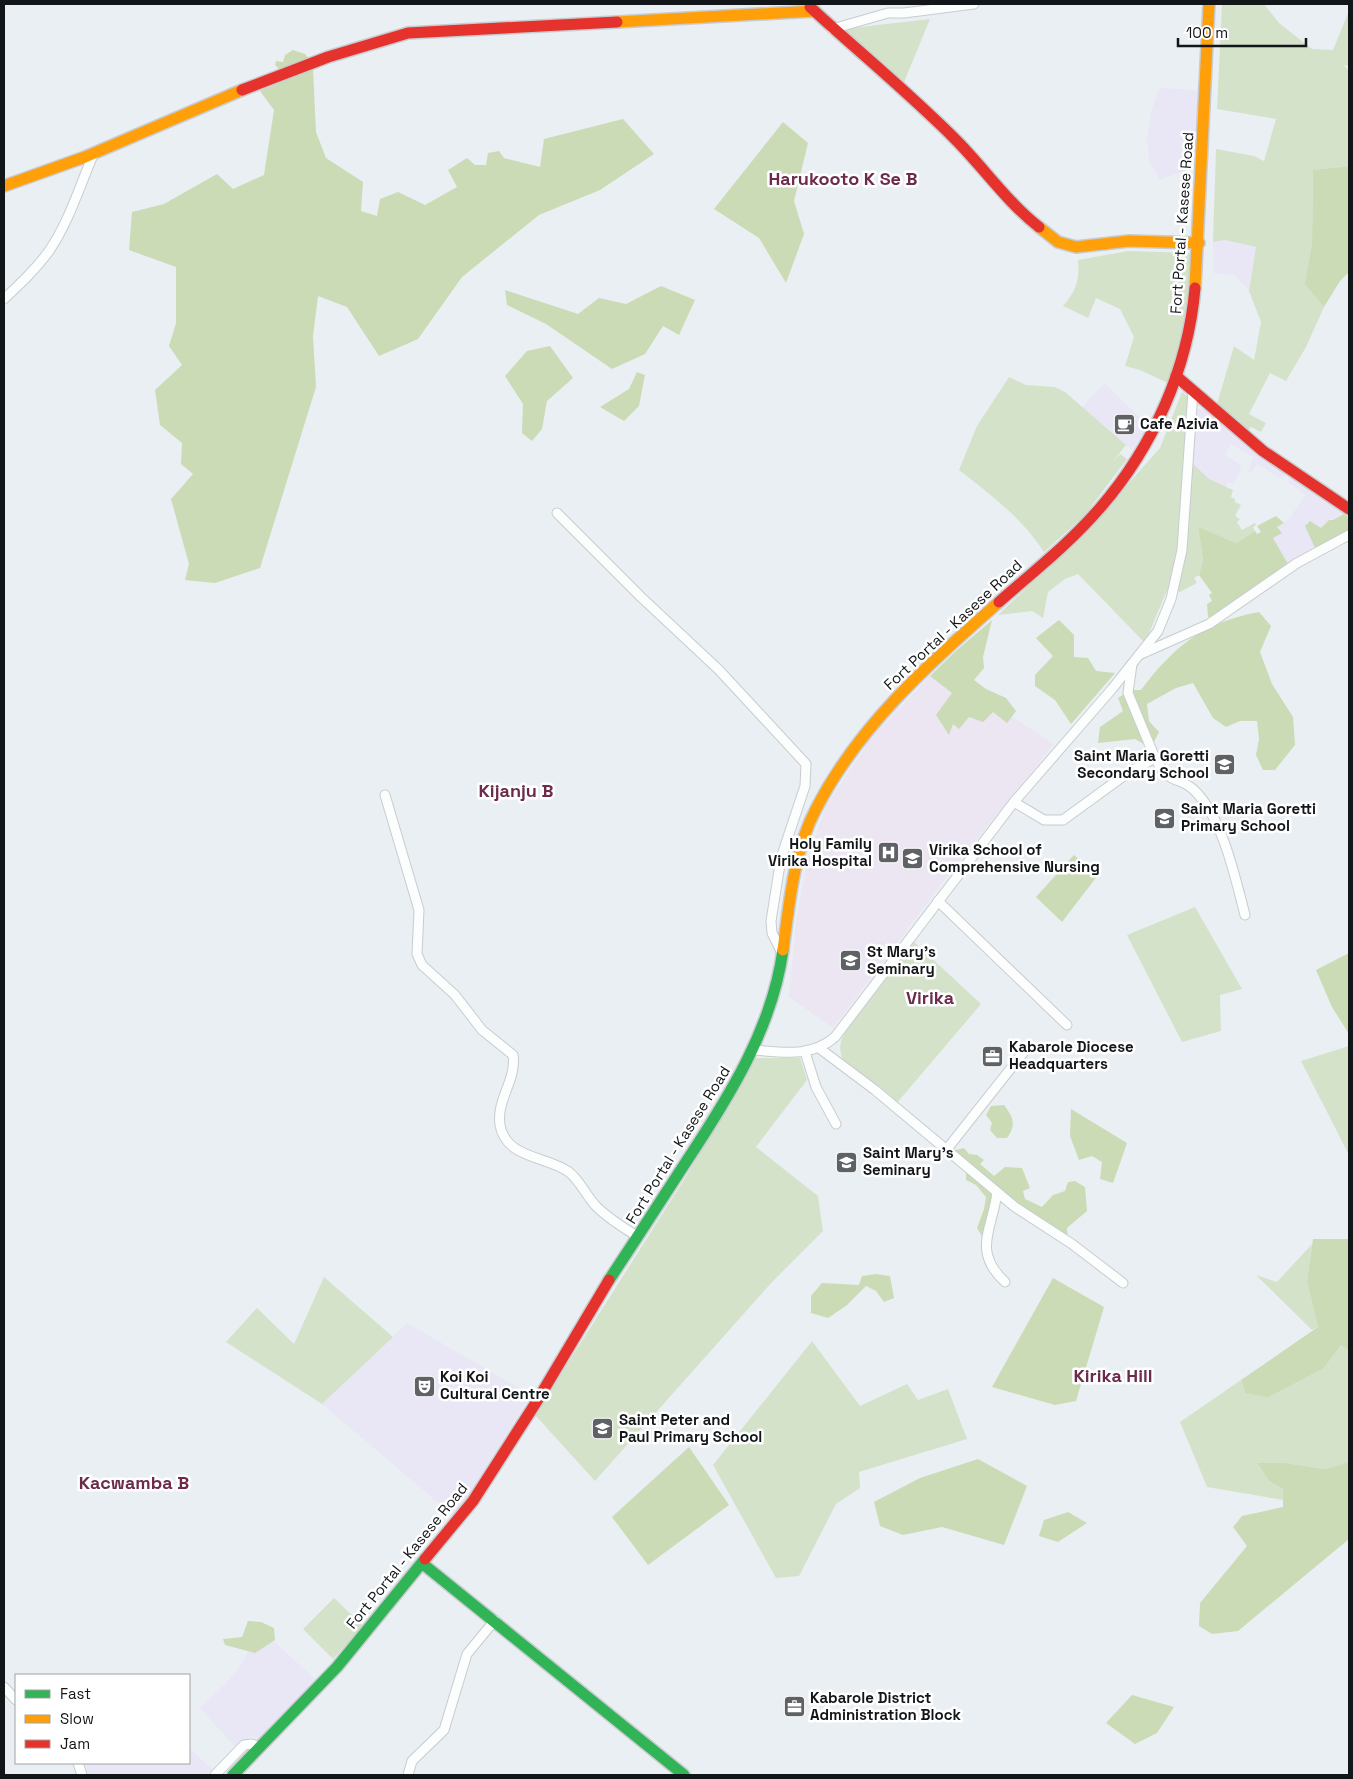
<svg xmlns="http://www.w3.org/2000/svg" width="1353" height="1779" font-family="'Space Grotesk',sans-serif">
<rect width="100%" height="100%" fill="#eaeff4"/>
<g fill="#e9e7f5">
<polygon points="1166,88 1203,91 1200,165 1160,180 1149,161 1147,140 1151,112 1159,89"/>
<polygon points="1225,240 1256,247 1249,291 1235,275 1213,273 1213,242"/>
<polygon points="1105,383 1145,423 1147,428 1132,450 1081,408"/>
<polygon points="1203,408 1286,474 1282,479 1257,464 1251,473 1248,472 1253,457 1231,444 1225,454 1242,466 1234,484 1228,482 1226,487 1209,479 1193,464 1197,409"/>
<polygon points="1290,477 1344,514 1333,520 1330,518 1321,528 1310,521 1305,526 1316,550 1288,564 1273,538 1281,533 1277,527 1289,519 1306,495 1287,482"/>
<polygon points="407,1323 531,1395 455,1517 322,1404"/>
<polygon points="265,1633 315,1679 260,1742 252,1735 236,1748 200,1708 223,1686 237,1671 252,1645"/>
<polygon points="189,1748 213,1770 207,1775 88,1775 85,1763 189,1763"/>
</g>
<polygon fill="#ece6f2" points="930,676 995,706 1054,744 948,875 833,1028 789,997 796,921 807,861 826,805 873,736"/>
<g fill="#d5e2ca">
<polygon points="1222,4 1264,4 1279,23 1312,49 1333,50 1349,11 1349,66 1344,65 1349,71 1349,166 1313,170 1312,244 1306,284 1324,307 1306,347 1286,381 1270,373 1249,414 1266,423 1261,432 1251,427 1247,431 1217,404 1234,346 1254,360 1261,322 1249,291 1256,247 1225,240 1213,242 1216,149 1254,156 1264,161 1276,119 1217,109"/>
<polygon points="930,19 902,87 843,29"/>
<path d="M 1128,251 L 1192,253 L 1191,297 L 1170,384 L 1140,370 L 1125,366 L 1134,337 L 1120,309 L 1096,298 L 1088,318 L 1063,306 C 1076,291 1080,280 1078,260 Z"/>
<path d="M 1009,377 L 1026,385 L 1055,387 L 1065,392 L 1126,445 L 1113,461 L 1120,454 L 1127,459 L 1084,516 L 1044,552 C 1022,518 991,495 959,470 L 977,426 Z"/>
<polygon points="1182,392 1187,396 1188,408 1181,517 1173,576 1147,638 1143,641 1078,574 1065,579 1048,592 1043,618 1032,611 998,615 1088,529 1160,448"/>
<polygon points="1193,464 1209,479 1233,490 1231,497 1235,499 1235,502 1241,505 1235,516 1240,519 1237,522 1242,530 1255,523 1256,525 1253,527 1255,531 1236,543 1198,528 1203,560 1199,575 1194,578 1197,583 1180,592 1177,590"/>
<polygon points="1195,907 1242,989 1220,995 1221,1031 1182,1042 1127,935"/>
<path d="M 913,941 L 981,1004 L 896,1104 L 843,1061 C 841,1054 839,1049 841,1042 C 846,1019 897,962 913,941 Z"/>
<polygon points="1349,1046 1349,1155 1301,1061"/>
<polygon points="755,1058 800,1058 807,1080 756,1147 818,1196 823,1231 773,1281 595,1481 535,1415 685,1178"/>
<polygon points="1312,1244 1307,1281 1318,1327 1312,1330 1256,1275 1277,1282"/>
<polygon points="324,1277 393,1337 322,1404 226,1342 257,1308 294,1344"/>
<polygon points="812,1341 860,1406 907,1384 918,1400 948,1389 967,1439 859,1472 860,1488 836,1504 799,1576 776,1578 713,1465"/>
<polygon points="1341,1345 1349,1351 1349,1462 1326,1469 1285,1463 1257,1463 1269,1481 1283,1489 1283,1500 1207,1487 1180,1422 1241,1380 1245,1393 1324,1368"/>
<polygon points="334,1598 363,1626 333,1659 303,1629"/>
</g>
<g fill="#cadbb5">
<polygon points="293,50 305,54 313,63 284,74 275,65 276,61 283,62 285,55"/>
<polygon points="313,69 316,132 326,158 363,182 361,211 377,216 380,199 398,192 425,205 457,187 448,170 467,158 475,165 486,165 488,153 499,151 504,158 540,167 544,139 623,119 654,154 600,190 539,215 462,277 418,339 379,356 347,307 318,296 313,336 316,387 260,568 215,583 185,580 189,564 171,499 193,474 181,464 182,443 160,425 155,390 182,365 169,346 176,323 176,267 129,250 132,212 164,204 217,174 233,189 264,175 274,110 260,91"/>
<polygon points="783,122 808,143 794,201 804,234 786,283 759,238 714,209"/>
<polygon points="1349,166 1349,272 1340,281 1324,307 1305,284 1312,244 1313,170"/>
<polygon points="661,286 695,300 679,335 663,326 645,354 612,369 546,324 507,305 505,290 578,314 599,298 626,304"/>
<polygon points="550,346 573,378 547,401 542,429 532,441 522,433 523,404 505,376 527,351"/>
<polygon points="637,372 645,375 639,406 624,421 600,407 629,389"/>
<polygon points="1344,514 1349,518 1349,532 1316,550 1305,526 1310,521 1321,528 1329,520 1333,520"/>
<polygon points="1276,516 1284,523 1277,527 1282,533 1273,538 1288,564 1211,618 1208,617 1207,604 1212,601 1209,595 1212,593 1199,575 1203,560 1198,527 1236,543 1255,531 1257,534 1261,532 1257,526"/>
<path d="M 1259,612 L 1271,626 L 1260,652 L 1272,684 L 1293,717 L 1295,745 L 1275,770 L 1263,770 L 1256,755 L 1259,739 L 1257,721 L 1240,721 L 1226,727 L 1213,718 L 1193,683 L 1176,688 L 1147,704 L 1149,721 L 1159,732 L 1151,748 L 1135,739 L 1098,743 L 1100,727 L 1123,711 L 1118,698 L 1130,690 L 1141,690 C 1174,646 1204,622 1259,612 Z"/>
<polygon points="992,620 983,657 984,668 974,680 986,689 1006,698 1016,711 1007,723 993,712 983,722 969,717 959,729 953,724 949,735 936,715 952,693 930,676 957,650"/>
<polygon points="1059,620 1074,635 1074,657 1088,658 1096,671 1115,673 1071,724 1055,700 1035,686 1035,675 1053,656 1036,638"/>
<polygon points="1074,855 1098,875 1062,922 1036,897"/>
<polygon points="1349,953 1349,1034 1332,1007 1316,970"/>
<path d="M 1004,1105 C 1013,1117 1017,1125 1007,1138 L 997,1138 L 990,1130 L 992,1123 L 986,1115 L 991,1106 Z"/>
<polygon points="1071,1109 1127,1143 1113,1183 1100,1179 1102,1162 1092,1156 1079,1160 1070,1136"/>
<polygon points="964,1148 969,1154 977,1155 984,1160 980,1164 994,1176 1005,1167 1022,1168 1030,1188 1023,1191 1025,1199 1042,1207 1053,1195 1065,1191 1068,1182 1075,1181 1085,1187 1087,1211 1067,1228 1068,1239 1015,1204 952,1151"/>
<polygon points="966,1170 994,1193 983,1238 977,1228 984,1209 986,1197 976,1185 966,1180"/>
<polygon points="1313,1239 1349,1239 1349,1351 1341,1345 1324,1368 1268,1397 1245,1393 1241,1380 1318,1327 1307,1281"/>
<polygon points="876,1274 890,1276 894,1298 884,1302 876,1291 866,1286 847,1305 828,1318 811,1313 811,1296 822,1283 859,1285 862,1276"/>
<polygon points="1053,1278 1104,1307 1076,1401 1055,1405 992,1387"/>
<polygon points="689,1447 729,1505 648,1565 612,1517"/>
<polygon points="978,1459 1027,1486 1004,1545 942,1527 903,1535 880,1526 874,1502 920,1478"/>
<polygon points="1349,1462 1349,1539 1238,1631 1212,1634 1199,1626 1200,1603 1247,1546 1233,1527 1242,1516 1283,1507 1283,1489 1269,1481 1257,1463 1285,1463 1326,1469"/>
<polygon points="1068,1512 1087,1523 1058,1542 1039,1536 1044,1520"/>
<polygon points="248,1621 261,1622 274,1628 275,1640 255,1653 225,1645 223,1639 242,1637"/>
<polygon points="1132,1695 1174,1707 1157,1733 1135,1744 1106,1723"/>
</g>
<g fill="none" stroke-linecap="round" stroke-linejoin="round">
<defs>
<g id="street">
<polyline points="832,29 888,13 904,13 974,4"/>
<path d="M 4,299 C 20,284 36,269 49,251 C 69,222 80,185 94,153"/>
<polyline points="557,513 641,597 719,670 806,764 805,786 781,858 771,921 772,933 781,951"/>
<polyline points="1139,655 1209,624 1297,563 1349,535"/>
<polyline points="1132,664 1128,693 1155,758"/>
<path d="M 385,795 L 419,910 L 417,954 L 422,965 L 455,995 L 482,1030 L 513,1055 C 517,1079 496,1100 500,1125 C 506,1159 547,1156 569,1172 C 580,1181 586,1195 595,1205 C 607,1218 623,1227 638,1237"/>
<path d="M 1014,802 L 1044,820 L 1063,820 L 1129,772 L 1155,758 C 1170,787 1179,775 1195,791 C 1223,819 1235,877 1245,915"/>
<polyline points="938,901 1067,1025"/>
<polyline points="819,1048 875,1090 1015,1207 1072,1244 1123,1283"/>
<path d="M 753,1050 C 782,1052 811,1058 835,1037 L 1014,802 L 1112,689 L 1158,631 L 1171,599 L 1182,550 L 1193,391"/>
<polyline points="805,1052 816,1087 836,1124"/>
<polyline points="947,1149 1023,1053"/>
<path d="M 997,1193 C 992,1230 972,1251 1005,1282"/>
<polyline points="4,1687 16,1700"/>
<polyline points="78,1763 82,1775"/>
<polyline points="215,1775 244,1745 252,1744 259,1748"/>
<polyline points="408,1775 412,1761 444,1730 467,1654 495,1620"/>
</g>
<g id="fast">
<path d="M 609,1280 C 635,1241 660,1202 686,1162 C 729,1097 772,1029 783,950"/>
<polyline points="423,1564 684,1775"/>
<polyline points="233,1775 337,1667 425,1559"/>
</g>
<g id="slow">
<polyline points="617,22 815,11"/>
<polyline points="4,186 85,157 242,90"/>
<polyline points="1039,227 1058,242 1076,247 1129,241 1199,243"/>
<polyline points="1195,288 1209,4"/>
<path d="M 783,950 C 789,905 794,850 816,809 C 859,725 929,664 999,602"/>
</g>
<g id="jam">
<path d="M 810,7 C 858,51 909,93 955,139 C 984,168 1007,202 1039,227"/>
<polyline points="242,90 328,57 408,33 617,22"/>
<polyline points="1176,376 1263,451 1349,509"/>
<path d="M 999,602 C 1033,572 1070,543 1100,508 C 1153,447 1188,369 1195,288"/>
<polyline points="425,1559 473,1501 537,1401 609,1280"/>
</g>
</defs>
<use href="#street" stroke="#c8ccd0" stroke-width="11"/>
<use href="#fast" stroke="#c8ccd0" stroke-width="14"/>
<use href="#slow" stroke="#c8ccd0" stroke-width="14"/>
<use href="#jam" stroke="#c8ccd0" stroke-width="14"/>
<use href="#street" stroke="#fcfdfd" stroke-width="9"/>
<use href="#fast" stroke="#30b455" stroke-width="11"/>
<use href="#slow" stroke="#ff9f0a" stroke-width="11"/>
<use href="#jam" stroke="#e5322d" stroke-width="11"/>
</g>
<defs>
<symbol id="cafe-square" viewBox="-11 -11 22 22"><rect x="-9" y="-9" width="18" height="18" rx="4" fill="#5e6265" stroke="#fff"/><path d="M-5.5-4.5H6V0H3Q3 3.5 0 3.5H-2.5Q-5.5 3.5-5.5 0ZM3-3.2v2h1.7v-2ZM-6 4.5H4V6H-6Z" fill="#fff"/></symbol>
<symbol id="school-square" viewBox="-11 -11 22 22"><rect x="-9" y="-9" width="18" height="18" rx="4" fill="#5e6265" stroke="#fff"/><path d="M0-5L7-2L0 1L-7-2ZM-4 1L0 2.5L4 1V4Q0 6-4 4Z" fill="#fff"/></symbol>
<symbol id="hospital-square" viewBox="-11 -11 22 22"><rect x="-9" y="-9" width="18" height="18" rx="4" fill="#5e6265" stroke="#fff"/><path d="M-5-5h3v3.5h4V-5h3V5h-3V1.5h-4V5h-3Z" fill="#fff"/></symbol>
<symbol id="university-square" viewBox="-11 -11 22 22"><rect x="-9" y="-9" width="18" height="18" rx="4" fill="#5e6265" stroke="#fff"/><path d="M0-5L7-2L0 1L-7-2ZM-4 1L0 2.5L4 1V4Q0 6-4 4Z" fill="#fff"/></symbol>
<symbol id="office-square" viewBox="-11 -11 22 22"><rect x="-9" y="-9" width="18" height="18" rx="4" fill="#5e6265" stroke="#fff"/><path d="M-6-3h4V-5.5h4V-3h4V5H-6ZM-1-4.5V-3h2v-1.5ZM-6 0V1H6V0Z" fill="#fff"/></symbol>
<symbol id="theatre-square" viewBox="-11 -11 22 22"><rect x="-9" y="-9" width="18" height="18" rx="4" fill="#5e6265" stroke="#fff"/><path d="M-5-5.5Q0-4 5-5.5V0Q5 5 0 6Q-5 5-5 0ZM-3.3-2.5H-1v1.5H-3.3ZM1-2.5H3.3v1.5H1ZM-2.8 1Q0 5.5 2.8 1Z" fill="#fff"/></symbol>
</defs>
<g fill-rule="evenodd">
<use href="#cafe-square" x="1112" y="412" width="25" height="25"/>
<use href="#school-square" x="1212" y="752" width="25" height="25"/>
<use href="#school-square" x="1152" y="806" width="25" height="25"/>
<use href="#hospital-square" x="876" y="840" width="25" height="25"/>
<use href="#university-square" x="900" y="846" width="25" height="25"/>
<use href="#university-square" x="838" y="948" width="25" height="25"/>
<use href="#office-square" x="980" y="1044" width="25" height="25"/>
<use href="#school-square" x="834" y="1150" width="25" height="25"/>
<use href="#theatre-square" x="412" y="1374" width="25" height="25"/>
<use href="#school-square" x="590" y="1416" width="25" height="25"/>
<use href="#office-square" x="782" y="1694" width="25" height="25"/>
</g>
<g text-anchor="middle" stroke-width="5" stroke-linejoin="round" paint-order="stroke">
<g font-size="15" fill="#131618" stroke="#fff">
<text transform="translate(1182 223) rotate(-86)" y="5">Fort Portal - Kasese Road</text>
<text transform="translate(953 625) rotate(-43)" y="5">Fort Portal - Kasese Road</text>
<text transform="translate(678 1145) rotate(-58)" y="5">Fort Portal - Kasese Road</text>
<text transform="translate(407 1556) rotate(-51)" y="5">Fort Portal - Kasese Road</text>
</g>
<g font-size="15" font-weight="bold" fill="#131618" stroke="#fff" text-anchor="start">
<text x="1140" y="429">Cafe Azivia</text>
<text x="1209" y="761" text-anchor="end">Saint Maria Goretti<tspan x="1209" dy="17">Secondary School</tspan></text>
<text x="1181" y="814">Saint Maria Goretti<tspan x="1181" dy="17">Primary School</tspan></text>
<text x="872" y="849" text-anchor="end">Holy Family<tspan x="872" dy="17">Virika Hospital</tspan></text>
<text x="929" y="855">Virika School of<tspan x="929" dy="17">Comprehensive Nursing</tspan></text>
<text x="867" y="957">St Mary's<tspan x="867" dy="17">Seminary</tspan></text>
<text x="1009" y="1052">Kabarole Diocese<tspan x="1009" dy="17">Headquarters</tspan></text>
<text x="863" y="1158">Saint Mary's<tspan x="863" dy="17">Seminary</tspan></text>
<text x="440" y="1382">Koi Koi<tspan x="440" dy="17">Cultural Centre</tspan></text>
<text x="619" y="1425">Saint Peter and<tspan x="619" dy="17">Paul Primary School</tspan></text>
<text x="810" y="1703">Kabarole District<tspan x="810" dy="17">Administration Block</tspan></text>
</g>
<g font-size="18" font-weight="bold" fill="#6c2b4c" stroke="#fff">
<text x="843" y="185">Harukooto K Se B</text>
<text x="516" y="797">Kijanju B</text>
<text x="930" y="1004">Virika</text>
<text x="1113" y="1382">Kirika Hill</text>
<text x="134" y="1489">Kacwamba B</text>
</g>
</g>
<rect width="1353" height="1779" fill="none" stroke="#131618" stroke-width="10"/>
<rect x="15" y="1674" width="175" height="90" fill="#ffffff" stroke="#a1a2a3"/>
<rect x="25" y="1690" width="25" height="8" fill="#30b455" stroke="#a1a2a3"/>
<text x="60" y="1699" font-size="15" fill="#131618">Fast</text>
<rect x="25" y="1715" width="25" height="8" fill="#ff9f0a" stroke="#a1a2a3"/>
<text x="60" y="1724" font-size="15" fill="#131618">Slow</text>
<rect x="25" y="1740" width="25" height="8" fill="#e5322d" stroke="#a1a2a3"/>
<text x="60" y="1749" font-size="15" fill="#131618">Jam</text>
<path d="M1178 38v8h128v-8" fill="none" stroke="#131618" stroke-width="2.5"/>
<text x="1186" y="38" font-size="15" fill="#131618" stroke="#ffffff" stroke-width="4" paint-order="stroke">100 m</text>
</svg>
